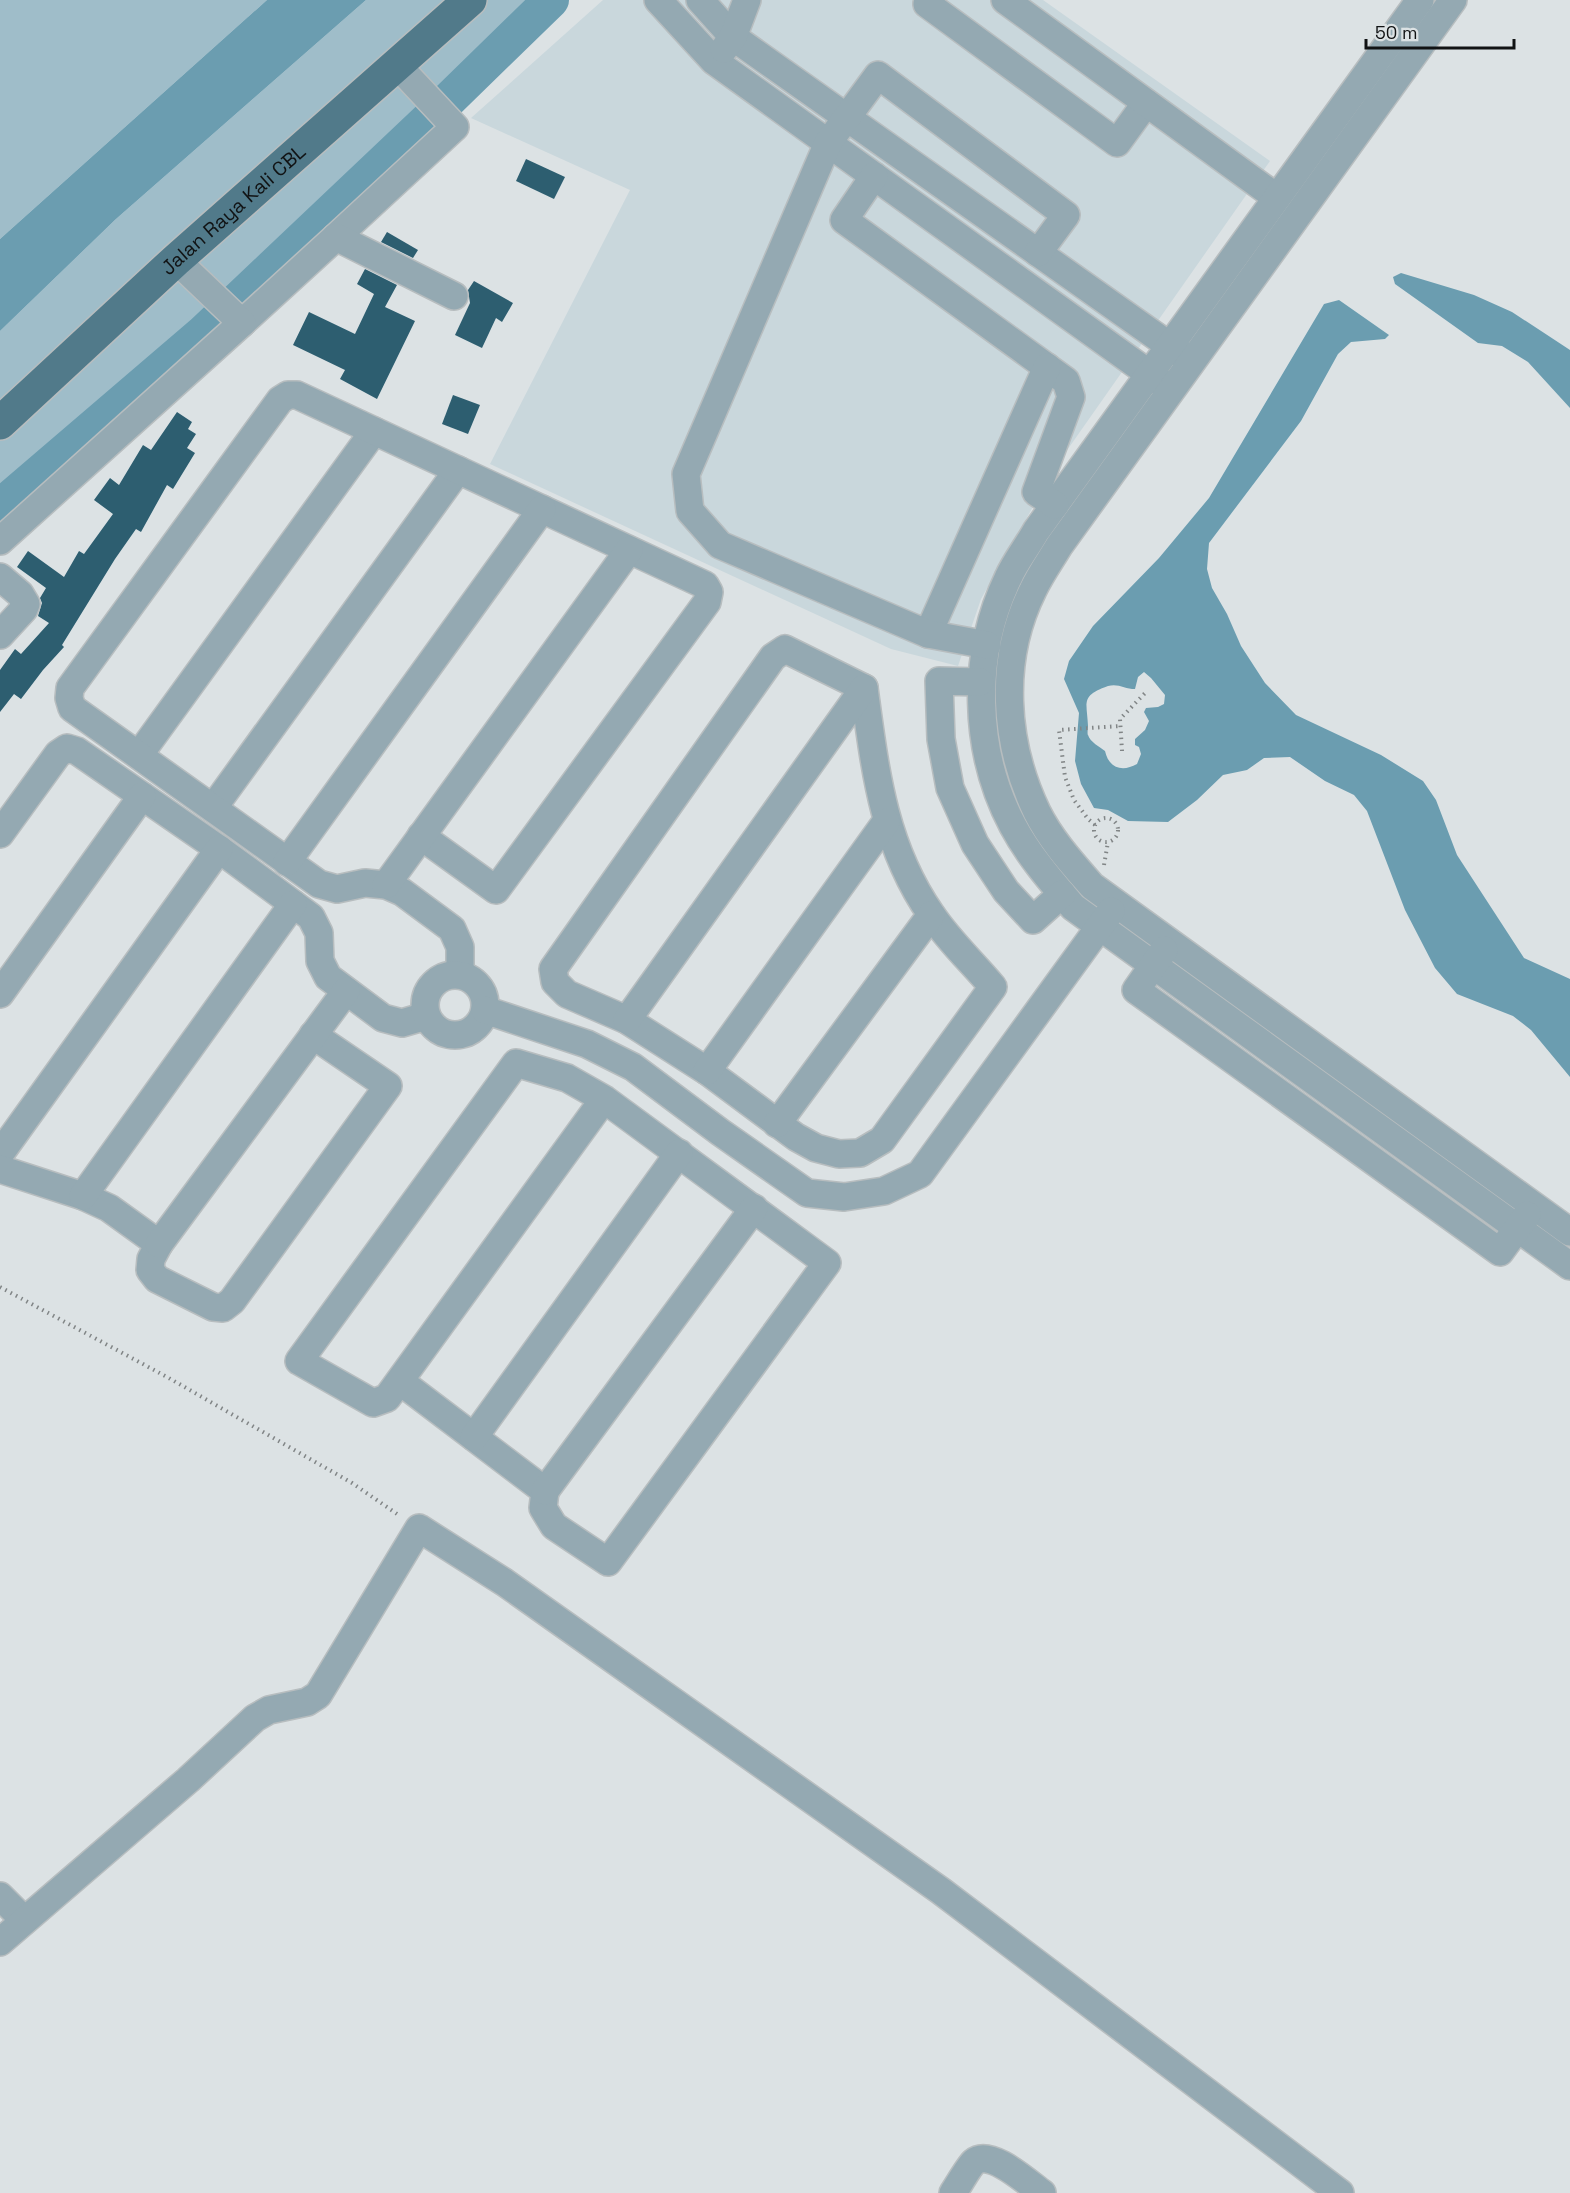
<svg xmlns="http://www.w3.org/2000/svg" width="1570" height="2193" font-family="'Space Grotesk',sans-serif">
<rect width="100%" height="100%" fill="#dce2e4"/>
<polygon fill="#c9d7dc" points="603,0 1043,0 1270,161 1056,466 981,599 958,666 891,649 490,464 630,190 471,118"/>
<g fill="#9fbdc9">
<polygon points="0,0 267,0 0,239"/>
<polygon points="366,0 547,0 0,497 0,331 116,219"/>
</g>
<g fill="#6b9db0" fill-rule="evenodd">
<polygon points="267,0 366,0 116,219 0,331 0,239"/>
<polygon points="1401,273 1474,295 1512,312 1570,350 1570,408 1528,362 1502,346 1478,343 1395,284 1393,277"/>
<path d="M 1339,300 L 1389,335 L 1385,339 L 1351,342 L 1338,354 L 1301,421 L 1209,543 L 1207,569 L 1212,588 L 1227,614 L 1241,646 L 1265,683 L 1296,715 L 1381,755 L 1423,781 L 1436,800 L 1457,855 L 1524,958 L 1570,979 L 1570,1077 L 1531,1030 L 1513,1016 L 1457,994 L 1435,968 L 1405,910 L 1367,811 L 1354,795 L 1325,781 L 1290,757 L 1264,758 L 1247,770 L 1223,775 L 1197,800 L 1168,822 L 1128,821 L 1108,810 L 1094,808 L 1081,784 L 1075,761 L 1079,713 L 1064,679 L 1069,661 L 1093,626 L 1159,558 L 1209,498 L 1324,304 ZM 1144,672 L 1151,678 L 1165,695 L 1164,704 L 1158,707 L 1146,708 L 1144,712 L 1149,721 L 1145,730 L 1135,739 L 1135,745 L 1139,747 L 1141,754 L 1137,764 C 1123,772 1109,769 1105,751 C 1100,747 1090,742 1088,735 C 1087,734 1088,727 1088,726 C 1087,702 1080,696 1108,686 C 1118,683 1125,689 1135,689 L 1138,677 Z"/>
</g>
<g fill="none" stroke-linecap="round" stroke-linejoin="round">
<polyline stroke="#6b9db0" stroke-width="36" points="0,507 202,334 431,117 551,0"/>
</g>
<g fill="#2d5e70">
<polygon points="526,159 565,177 554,199 516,181"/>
<polygon points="387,232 418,250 413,258 381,242"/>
<polygon points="365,269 397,285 385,307 415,321 377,399 340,379 345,370 293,345 309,312 355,334 374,294 357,284"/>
<polygon points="474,281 513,303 502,322 496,318 482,348 455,335 470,303 468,290"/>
<polygon points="453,395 480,405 468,434 442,424"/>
<polygon points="177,412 192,422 188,429 196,434 187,448 195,453 173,489 167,485 141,532 136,529 115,559 62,645 64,647 43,670 21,699 14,694 0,712 0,670 15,649 21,654 49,623 38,616 42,603 40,598 46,588 17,567 28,551 64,577 79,551 84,554 113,514 94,500 110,478 119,485 143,445 151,450"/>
</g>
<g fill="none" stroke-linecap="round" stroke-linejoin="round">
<defs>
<g id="minor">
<polyline points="658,0 714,61 1162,383"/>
<polyline points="700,0 733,37 1184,356"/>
<polyline points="930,0 927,4 1117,143 1146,103"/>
<polyline points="1005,0 1276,197"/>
<path d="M 1420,0 L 1036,531 C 1027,547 1015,562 1008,578 C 971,655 973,751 1013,826 C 1029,856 1051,881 1073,907 L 1570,1266"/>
<path d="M 1453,0 L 1059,546 C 1050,561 1040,575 1033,590 C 998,660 1004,743 1037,812 C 1051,840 1072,863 1092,886 L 1570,1232"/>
<polyline points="724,49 733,37 747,0"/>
<polyline points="874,176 844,220 1066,381 1071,397 1036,492 1055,505"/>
<polyline points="336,237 455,127 397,65"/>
<polyline points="242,323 336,237 454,296"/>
<polyline points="0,541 242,323 176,260"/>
<polyline points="0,577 20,594 26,604 24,609 0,635"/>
<polyline points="928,634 1047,367"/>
<polyline points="987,645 928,634 720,545 690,511 686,474 828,143 878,75 1066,215 1038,253"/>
<path d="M 785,649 L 864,688 C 875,769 883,845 931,914 C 948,940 973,963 993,987 L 882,1140 L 860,1153 L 839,1154 L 816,1148 L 796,1137 L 707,1071 L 627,1020 L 567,994 L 555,982 L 553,969 L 773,657 Z"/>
<polyline points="980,682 939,681 941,739 950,788 975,844 1006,891 1033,920 1062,894"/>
<polyline points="139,755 374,431"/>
<polyline points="213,808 458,470"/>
<polyline points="0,834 58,754 67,748 77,751 219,849 311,917 319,933 320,961 328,977 383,1018 402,1023 426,1016"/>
<polyline points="421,836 496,890 707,602 709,592 705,585 297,395 288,395 280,400 70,688 69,698 72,708 319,884 337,889 365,883 386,885 402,892 452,929 460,947 460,975"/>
<polyline points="287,862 542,509"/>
<polyline points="386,885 629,550"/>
<polyline points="1164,950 1136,990 1500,1252 1527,1215"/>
<circle cx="455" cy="1005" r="30"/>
<polyline points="0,994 142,796"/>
<polyline points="485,1010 587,1044 633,1067 720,1132 807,1193 844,1197 884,1191 920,1174 1111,911"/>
<polyline points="627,1020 864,688"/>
<polyline points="707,1071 886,822"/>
<polyline points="777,1124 931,915"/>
<polyline points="0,1154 219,849"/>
<polyline points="0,1169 83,1196 109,1208 159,1244 151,1259 150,1270 157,1279 213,1307 223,1308 232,1301 388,1086 313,1035"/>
<polyline points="83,1196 293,904"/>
<polyline points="159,1244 346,991"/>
<polyline points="401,1382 545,1491 543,1508 554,1526 608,1562 827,1263 604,1099 567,1078 516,1063 299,1361 373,1403 387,1398 604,1099"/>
<polyline points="474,1437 679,1153"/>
<polyline points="545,1491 754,1208"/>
<polyline points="0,1896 24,1920"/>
<polyline points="0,1942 188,1780 255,1718 269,1710 307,1702 318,1695 419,1528 504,1582 941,1891 1340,2193"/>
<path d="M 953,2193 C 958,2186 969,2166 974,2162 C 990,2148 1028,2183 1042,2193"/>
</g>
<g id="major">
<path id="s1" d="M 0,423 L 176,260 L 470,0"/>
</g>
</defs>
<use href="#minor" stroke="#b7bdbf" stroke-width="30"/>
<use href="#major" stroke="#b7bdbf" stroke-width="36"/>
<g stroke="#818586" stroke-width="4" stroke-dasharray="1.5 4.5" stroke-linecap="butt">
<polyline points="1122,751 1120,719 1147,691"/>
<circle cx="1106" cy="830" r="12"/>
<polyline points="1095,825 1088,819 1074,800 1065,777 1059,730 1120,726"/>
<polyline points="1104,865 1108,842"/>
<polyline points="0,1287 167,1377 352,1483 400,1516"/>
</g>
<use href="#minor" stroke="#94a9b2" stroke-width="27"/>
<use href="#major" stroke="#517a8a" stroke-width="33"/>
</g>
<g text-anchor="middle" stroke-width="6" stroke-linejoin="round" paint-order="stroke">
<g font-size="20" fill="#111314" stroke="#dce2e4">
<text dy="7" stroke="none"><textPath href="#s1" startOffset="316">Jalan Raya Kali CBL</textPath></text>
</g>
</g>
<path d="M1366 39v9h148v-9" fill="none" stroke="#111314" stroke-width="3"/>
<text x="1375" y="39" font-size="18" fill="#111314" stroke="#dce2e4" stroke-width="4.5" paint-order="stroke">50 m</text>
</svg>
